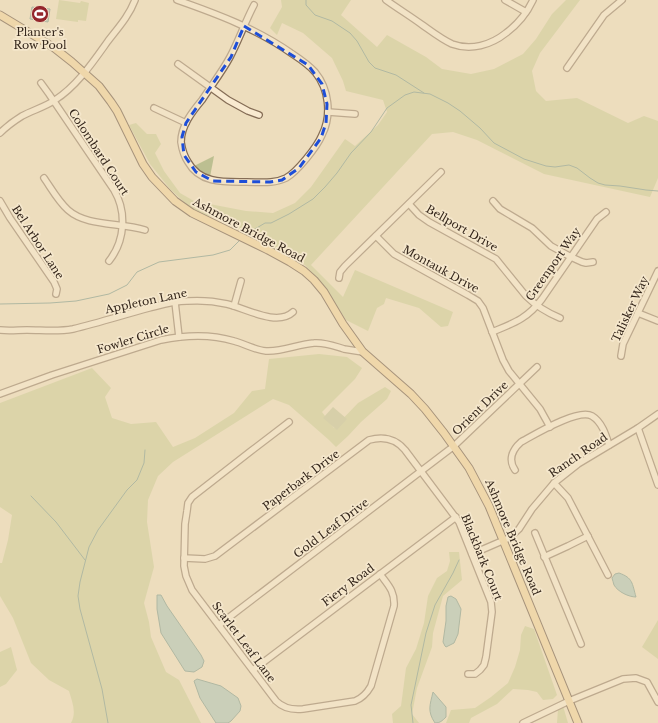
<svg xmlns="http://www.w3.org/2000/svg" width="658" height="723" font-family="'Libre Baskerville',serif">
<rect width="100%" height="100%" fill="#edddbd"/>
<g fill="#c7cb91">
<polygon points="59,0 80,3 81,1 89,3 86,21 78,20 78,22 56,19"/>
<polygon points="281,0 351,0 341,15 377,47 387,35 426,57 442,69 471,74 494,69 523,54 536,39 552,14 566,0 580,0 540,53 532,71 536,91 546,101 577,98 628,123 644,116 658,121 658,178 650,197 544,174 477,140 453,132 432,134 311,265 343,297 355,270 453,312 448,326 441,327 419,308 386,298 384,304 377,308 368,331 346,320 326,289 305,265 218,218 200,214 185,203 170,189 150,164 129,125 136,123 147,134 156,134 161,144 155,153 164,171 180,193 194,201 246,211 273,213 295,203 311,187 345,139 355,146 378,125 387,112 383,100 346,91 343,81 332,58 303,33 282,23 277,35 270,28 282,7"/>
<path d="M 319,354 L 347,357 L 362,368 L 355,379 L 322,412 L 334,428 L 358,403 L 385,387 L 391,391 L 387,399 L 361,422 L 348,436 L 336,447 L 329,440 L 289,405 L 273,399 L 173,462 L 158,476 L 148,500 L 147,522 L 154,567 L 144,603 L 149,622 L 151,637 L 166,672 L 179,680 L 201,723 L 71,723 C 77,712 72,702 69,691 L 49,680 L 31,663 L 13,618 L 0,596 L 0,563 L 2,563 L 8,540 L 12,515 L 0,507 L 0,403 L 92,368 L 111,388 L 105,397 L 112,418 L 131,424 L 156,422 L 173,447 L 195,438 L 234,413 L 252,391 L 265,389 L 269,359 Z"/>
<polygon points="449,552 459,552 462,580 443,596 433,633 432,647 417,688 412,714 419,723 393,723 392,714 401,706 406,668 416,649 424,623 428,596 437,578 447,571 450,561"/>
<polygon points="658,620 658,659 642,647"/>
<polygon points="525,626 534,629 557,695 553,699 543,700 537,692 528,690 513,689 497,704 471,718 469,723 446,723 451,710 475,708 491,697 508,683 515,667 520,650 521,635"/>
<polygon points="11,647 17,670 6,684 0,687 0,652"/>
<polygon points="563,706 568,723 557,723 558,709"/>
</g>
<g fill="#bcbf91">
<polygon points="214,156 210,177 203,174 194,166"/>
<polygon points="333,407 347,419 337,430 323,418"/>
</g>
<g fill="#a1bfb4" stroke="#688c81">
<polygon points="32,7 50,9 48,22 30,19"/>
<path d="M 619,573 C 633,578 632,583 636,597 C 629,597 618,592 614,585 C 613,583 613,580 612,578 L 615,574 Z"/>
<polygon points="157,595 161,595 167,606 201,655 204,661 202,667 194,672 185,671 161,633 157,609"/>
<polygon points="451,596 456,599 461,609 458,634 454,643 446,647 445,646 443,642 446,621 446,606 448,597"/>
<polygon points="197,679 221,686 238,698 241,706 240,711 231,721 228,723 216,723 200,698 194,681"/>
<path d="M 433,692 L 446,707 L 446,717 C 442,721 440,723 435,723 C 427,711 430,705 433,692 Z"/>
</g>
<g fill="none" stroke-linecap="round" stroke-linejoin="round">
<g stroke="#688c81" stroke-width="1">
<polyline points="306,0 306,5 315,15 332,21 350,33 357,41 369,62 375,68 396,75 424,93"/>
<polyline points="245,235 265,223 271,223 289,214 313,199 325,187 337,173 351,153 371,132 387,108 405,95 414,92 430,94 448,103 460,111 480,128 494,143 524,159 546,166 555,167 569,165 577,168 590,178 598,183 605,185 620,186 646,190 658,191"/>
<polyline points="0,304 50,303 76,301 109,294 127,285 137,272 159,262 213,255 230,250 240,240"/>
<polyline points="31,496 56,522 85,560"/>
<polyline points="108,723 102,689 80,609 78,596 80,582 89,547 98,530 127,490 137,480 144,463 145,450"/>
<polyline points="413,723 411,705 426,633 435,605 453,573 459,560"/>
</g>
<defs>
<g id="minor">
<path d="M 177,0 C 217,14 257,29 291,53 C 300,59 308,64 315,72 C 329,89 332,115 322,135 C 317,147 297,172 286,178 C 274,184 260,182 247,182 C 225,182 200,184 188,162 C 184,156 182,149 181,142 C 181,126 192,112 202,100 C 211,86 222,72 230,57 C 239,40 245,22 254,5"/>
<path d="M 386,0 C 397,8 410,16 421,24 C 431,31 441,39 452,44 C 471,51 491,45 506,33 C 518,24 527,13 533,0"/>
<polyline points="505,0 526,12"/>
<polyline points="178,64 228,100 248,111 259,115"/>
<polyline points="567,68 604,15 622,0"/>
<path d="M 41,83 L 49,94 L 114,190 C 127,212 125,241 109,261"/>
<polyline points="154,108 186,123"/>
<polyline points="328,112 355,114"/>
<path d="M 0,133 C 7,126 14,121 22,116 C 33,110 45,107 55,100 C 77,86 93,62 108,41 C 118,28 129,16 135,0"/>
<path d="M 44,178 C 51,188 58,201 68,210 C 87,227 121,222 145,230"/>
<polyline points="0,201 10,218 54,282 57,289 56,294"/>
<polyline points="493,201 500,209 532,228 551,246 571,257 582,262 586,263 593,262"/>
<path d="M 409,204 L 419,215 L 429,222 L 496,259 L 526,296 C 536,306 548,313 560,318"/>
<polyline points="376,236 394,254 468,295 478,301 483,308 503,360 509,371 540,409 550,427"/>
<polyline points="339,278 340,272 345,266 441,172"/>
<polyline points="175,302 179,337"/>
<polyline points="234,306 241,281"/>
<polyline points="638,313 658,321"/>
<path d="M 0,330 C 9,331 18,330 27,330 C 42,330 58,332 73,329 C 98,323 123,315 149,308 C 161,305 174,301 187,301 C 201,300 214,301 227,304 C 245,308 277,327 293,312"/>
<path d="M 492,332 C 514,323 527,319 542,299 L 597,219 L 606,212"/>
<polyline points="621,356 623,344 658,271"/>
<path d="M 0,394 L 52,375 L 161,340 C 185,335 211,334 234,341 C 245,344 255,350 266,351 C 283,352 298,344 314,343 C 325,342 334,346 344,349 C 350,350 357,351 363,352"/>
<path d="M 289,422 L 251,451 L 192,497 L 188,503 L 187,511 L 185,524 L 184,566 L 186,576 L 192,590 L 276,701 C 284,709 293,710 303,709 L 355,701 C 363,698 367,693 371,686 L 394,606 C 395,591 388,585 380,574"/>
<polyline points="638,428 658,485"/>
<path d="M 515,470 C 508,460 512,450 521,442 C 534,435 578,408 592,416 C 602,422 606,435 609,445"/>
<polyline points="554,483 568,498 608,575"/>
<polyline points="535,533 581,644"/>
<polyline points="472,554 509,538 519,529 532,509 554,483 578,464 638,428 658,414"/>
<polyline points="544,557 568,546 588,536"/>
<path d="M 184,558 L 205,559 L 215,556 L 369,440 C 383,436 396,439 405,450 L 459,522 L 491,602 L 492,612 L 486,657 L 484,665 L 480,670 L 475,674 L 468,674"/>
<polyline points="219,625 454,446 537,367"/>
<polyline points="253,670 456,517"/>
<polyline points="523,723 569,701 623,679 636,678 647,682 658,702"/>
</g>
<polyline id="major" points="0,15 53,47 72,62 99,86 111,102 117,111 143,164 152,177 175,201 192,213 268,250 290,262 304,271 314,280 324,292 343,324 363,352 411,394 425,409 444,433 469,468 489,506 578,723"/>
</defs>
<use href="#minor" stroke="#856d56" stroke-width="8"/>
<use href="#major" stroke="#523b2b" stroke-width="9"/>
<use href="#minor" stroke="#f9ead0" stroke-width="5.5"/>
<use href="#major" stroke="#f2d093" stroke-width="7"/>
</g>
<path d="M0 0H658V723H0ZM 244,26 L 308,65 L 322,84 L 327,104 L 326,123 L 321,138 L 299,168 L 282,180 L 270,182 L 213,181 L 196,172 L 184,155 L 182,137 L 186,123 L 231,57 Z" fill="#edddbd" fill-opacity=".55" fill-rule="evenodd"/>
<path fill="none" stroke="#1d4ed8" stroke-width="3" stroke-dasharray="8 5" stroke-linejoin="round" d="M 244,26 L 308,65 L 322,84 L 327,104 L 326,123 L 321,138 L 299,168 L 282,180 L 270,182 L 213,181 L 196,172 L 184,155 L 182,137 L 186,123 L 231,57 Z"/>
<defs>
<symbol id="stadium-disc" viewBox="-11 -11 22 22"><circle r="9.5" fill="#94262c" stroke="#f5e7cc"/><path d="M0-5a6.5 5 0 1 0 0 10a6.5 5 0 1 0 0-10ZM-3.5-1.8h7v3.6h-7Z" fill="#fff"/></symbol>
</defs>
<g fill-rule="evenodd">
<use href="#stadium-disc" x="30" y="4" width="20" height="20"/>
</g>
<g text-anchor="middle" stroke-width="3.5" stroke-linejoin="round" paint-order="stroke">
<g font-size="11" fill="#34261b" stroke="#f5e7cc">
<text x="40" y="36">Planter's<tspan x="40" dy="13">Row Pool</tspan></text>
</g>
<g font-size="11" fill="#34261b" stroke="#f5e7cc">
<text transform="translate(99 152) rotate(57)" y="4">Colombard Court</text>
<text transform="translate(462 228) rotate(30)" y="4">Bellport Drive</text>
<text transform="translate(249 230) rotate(28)" y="4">Ashmore Bridge Road</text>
<text transform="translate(38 242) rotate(57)" y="4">Bel Arbor Lane</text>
<text transform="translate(553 264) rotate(-55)" y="4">Greenport Way</text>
<text transform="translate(441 269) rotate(29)" y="4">Montauk Drive</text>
<text transform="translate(146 301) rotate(-12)" y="4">Appleton Lane</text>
<text transform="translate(630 309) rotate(-65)" y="4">Talisker Way</text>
<text transform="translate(133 339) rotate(-17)" y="4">Fowler Circle</text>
<text transform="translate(480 408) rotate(-44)" y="4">Orient Drive</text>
<text transform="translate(578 455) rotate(-35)" y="4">Ranch Road</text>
<text transform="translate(301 480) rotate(-37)" y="4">Paperbark Drive</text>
<text transform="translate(331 528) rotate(-37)" y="4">Gold Leaf Drive</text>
<text transform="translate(513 537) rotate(67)" y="4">Ashmore Bridge Road</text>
<text transform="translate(482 557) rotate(68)" y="4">Blackbark Court</text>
<text transform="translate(348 585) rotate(-37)" y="4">Fiery Road</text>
<text transform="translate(244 642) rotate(53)" y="4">Scarlet Leaf Lane</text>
</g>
</g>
</svg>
